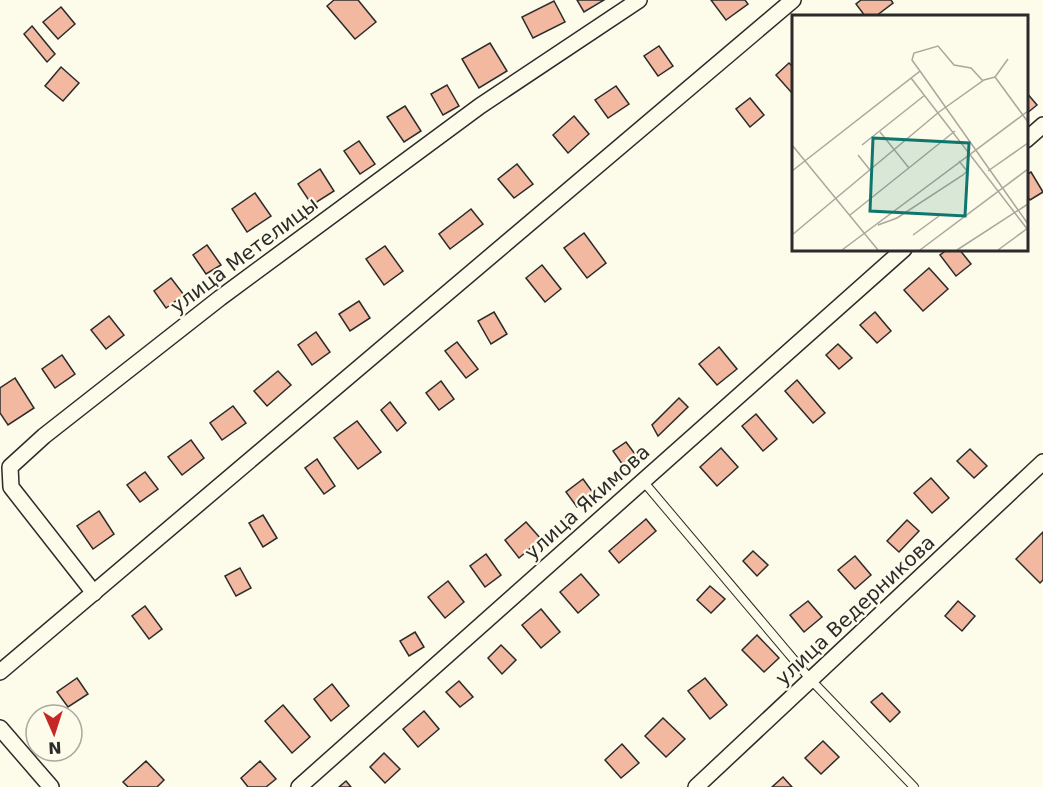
<svg xmlns="http://www.w3.org/2000/svg" width="1043" height="787" font-family="'DejaVu Sans',sans-serif">
<rect width="100%" height="100%" fill="#fdfbea"/>
<g fill="#f2b8a0" stroke="#2b2b2b" stroke-width="1.5">
<polygon points="334,0 358,0 376,22 355,39 327,6"/>
<polygon points="577,0 604,0 584,12"/>
<polygon points="711,0 745,0 748,4 726,20"/>
<polygon points="861,0 891,0 893,3 876,16 865,16 856,4"/>
<polygon points="554,1 565,22 533,38 522,17"/>
<polygon points="61,7 75,24 58,39 43,22"/>
<polygon points="32,26 55,54 47,62 24,34"/>
<polygon points="490,43 507,71 479,88 462,59"/>
<polygon points="659,46 673,66 658,76 644,56"/>
<polygon points="789,63 794,68 794,89 791,92 776,75"/>
<polygon points="61,67 79,83 63,101 45,86"/>
<polygon points="447,85 459,106 443,115 431,94"/>
<polygon points="616,86 629,104 608,118 595,100"/>
<polygon points="1026,92 1037,105 1026,114"/>
<polygon points="750,98 764,115 750,127 736,109"/>
<polygon points="405,106 421,131 404,142 387,117"/>
<polygon points="574,116 589,134 568,153 553,135"/>
<polygon points="359,141 375,164 360,174 344,151"/>
<polygon points="517,164 533,184 514,198 498,179"/>
<polygon points="320,169 334,191 312,205 298,184"/>
<polygon points="1031,172 1043,192 1030,200 1026,195 1026,175"/>
<polygon points="255,193 271,216 247,232 232,209"/>
<polygon points="471,209 483,224 450,249 439,234"/>
<polygon points="584,233 606,263 587,278 564,248"/>
<polygon points="207,245 221,265 206,274 193,255"/>
<polygon points="385,246 403,271 384,285 366,259"/>
<polygon points="948,249 959,249 971,264 956,276 940,255"/>
<polygon points="542,265 561,289 545,302 526,278"/>
<polygon points="929,268 948,289 923,311 904,290"/>
<polygon points="171,278 184,295 166,308 154,291"/>
<polygon points="359,301 370,318 350,331 339,314"/>
<polygon points="494,312 507,334 491,344 478,321"/>
<polygon points="875,312 891,331 877,343 860,325"/>
<polygon points="109,316 124,335 106,349 91,330"/>
<polygon points="316,332 330,352 312,365 298,345"/>
<polygon points="457,342 478,369 466,378 445,351"/>
<polygon points="838,344 852,358 839,369 826,355"/>
<polygon points="719,347 737,369 717,385 699,364"/>
<polygon points="62,355 75,374 55,388 42,369"/>
<polygon points="278,371 291,385 267,406 254,391"/>
<polygon points="15,378 34,408 8,425 0,413 0,388"/>
<polygon points="797,380 825,413 813,423 785,391"/>
<polygon points="441,381 454,399 439,410 426,393"/>
<polygon points="679,398 688,407 658,436 652,425"/>
<polygon points="390,402 406,423 397,431 381,410"/>
<polygon points="233,406 246,423 222,440 210,423"/>
<polygon points="756,414 777,439 763,451 742,426"/>
<polygon points="357,421 381,452 358,469 334,438"/>
<polygon points="191,440 204,458 182,475 168,457"/>
<polygon points="626,442 638,458 625,468 613,451"/>
<polygon points="721,448 738,467 717,486 700,467"/>
<polygon points="970,449 987,466 974,478 957,461"/>
<polygon points="317,459 335,486 324,494 305,468"/>
<polygon points="145,472 158,489 140,502 127,485"/>
<polygon points="931,478 949,498 932,513 914,493"/>
<polygon points="583,479 594,494 577,507 566,492"/>
<polygon points="99,511 114,534 93,549 77,526"/>
<polygon points="263,515 277,538 263,547 249,523"/>
<polygon points="646,519 656,531 619,563 609,551"/>
<polygon points="907,520 919,531 899,552 887,541"/>
<polygon points="526,522 541,539 519,558 505,540"/>
<polygon points="1043,532 1043,580 1040,583 1016,559"/>
<polygon points="753,551 768,565 757,576 743,561"/>
<polygon points="486,554 501,575 485,587 470,566"/>
<polygon points="855,556 871,575 855,589 838,570"/>
<polygon points="240,568 251,588 236,596 225,576"/>
<polygon points="581,574 599,595 578,613 560,592"/>
<polygon points="448,581 464,602 445,618 428,597"/>
<polygon points="710,586 725,599 711,613 697,600"/>
<polygon points="808,601 822,617 804,632 790,615"/>
<polygon points="958,601 975,616 962,631 945,616"/>
<polygon points="145,606 162,629 149,639 132,616"/>
<polygon points="541,609 560,632 541,648 522,625"/>
<polygon points="415,632 424,647 409,656 400,641"/>
<polygon points="757,635 779,658 764,672 742,650"/>
<polygon points="501,645 516,660 502,674 488,658"/>
<polygon points="77,678 88,694 68,707 57,692"/>
<polygon points="705,678 727,705 710,719 688,691"/>
<polygon points="459,681 473,697 460,707 446,692"/>
<polygon points="332,684 349,706 331,721 314,699"/>
<polygon points="882,693 900,712 890,722 871,702"/>
<polygon points="283,705 310,737 292,753 265,721"/>
<polygon points="424,711 439,729 418,747 403,729"/>
<polygon points="663,718 685,739 666,757 645,736"/>
<polygon points="823,741 839,757 821,774 805,758"/>
<polygon points="622,744 639,763 621,778 605,760"/>
<polygon points="384,753 400,769 385,783 370,767"/>
<polygon points="146,761 164,780 157,787 128,787 123,782"/>
<polygon points="260,761 276,779 266,787 248,787 241,778"/>
<polygon points="783,777 792,787 772,787"/>
<polygon points="346,781 351,787 339,787"/>
</g>
<g fill="none" stroke-linecap="round" stroke-linejoin="round">
<defs>
<polyline id="lane" points="643,481 811,680 914,787"/>
<g id="street">
<polyline points="1026,140 1043,125"/>
<polyline points="94,593 11,487 10,467 44,436 220,298 480,106 639,0"/>
<polyline points="0,672 793,0"/>
<polyline points="0,728 51,787"/>
<polyline points="299,787 904,249"/>
<polyline points="696,787 1043,462"/>
</g>
</defs>
<use href="#lane" stroke="#2b2b2b" stroke-width="10"/>
<use href="#street" stroke="#2b2b2b" stroke-width="18"/>
<use href="#lane" stroke="#fdfbea" stroke-width="8"/>
<use href="#street" stroke="#fdfbea" stroke-width="15"/>
</g>
<g text-anchor="middle" stroke-width="4.5" stroke-linejoin="round" paint-order="stroke">
<g font-size="20" fill="#2b2b2b" stroke="#fdfbea">
<text transform="translate(244 255) rotate(-37)" y="7">улица Метелицы</text>
<text transform="translate(587 502) rotate(-42)" y="7">улица Якимова</text>
<text transform="translate(855 610) rotate(-43)" y="7">улица Ведерникова</text>
</g>
</g>
<g transform="translate(792 15)">
<rect width="236" height="236" fill="#fdfbea"/>
<path fill="none" stroke="#a9a89e" stroke-width="1.5" d="M 128,56 L 236,209M 203,62 L 236,107M 203,62 L 216,44M 119,63 L 236,215M 88,117 L 117,153M 0,130 L 86,235M 70,130 L 133,80M 66,140 L 78,155M 0,156 L 128,56 L 120,45 L 122,38 L 146,31 L 162,50 L 179,53 L 191,66M 196,156 L 236,128M 58,200 L 163,116M 86,210 L 105,203 L 171,160 L 175,156 L 167,146M 0,220 L 147,97 L 192,65 L 203,62M 121,220 L 147,201M 50,235 L 236,96M 128,235 L 236,154M 165,235 L 236,189M 206,235 L 236,213"/>
<path fill="#0f766e" fill-opacity="0.15" stroke="#0f766e" stroke-width="3" d="M 81,123 L 177,128 L 173,201 L 78,196 Z"/>
<rect width="236" height="236" fill="none" stroke="#2b2b2b" stroke-width="3"/>
</g>
<g transform="translate(54 733) rotate(177)"><circle r="28" fill="#fdfbea" stroke="#a9a89e" stroke-width="1.5"/>
<path d="M0-4.5L10 22L0 15L-10 22Z" fill="#c62828"/>
<text y="-9" font-size="16" font-weight="bold" text-anchor="middle" fill="#2b2b2b">N</text>
</g>
</svg>
